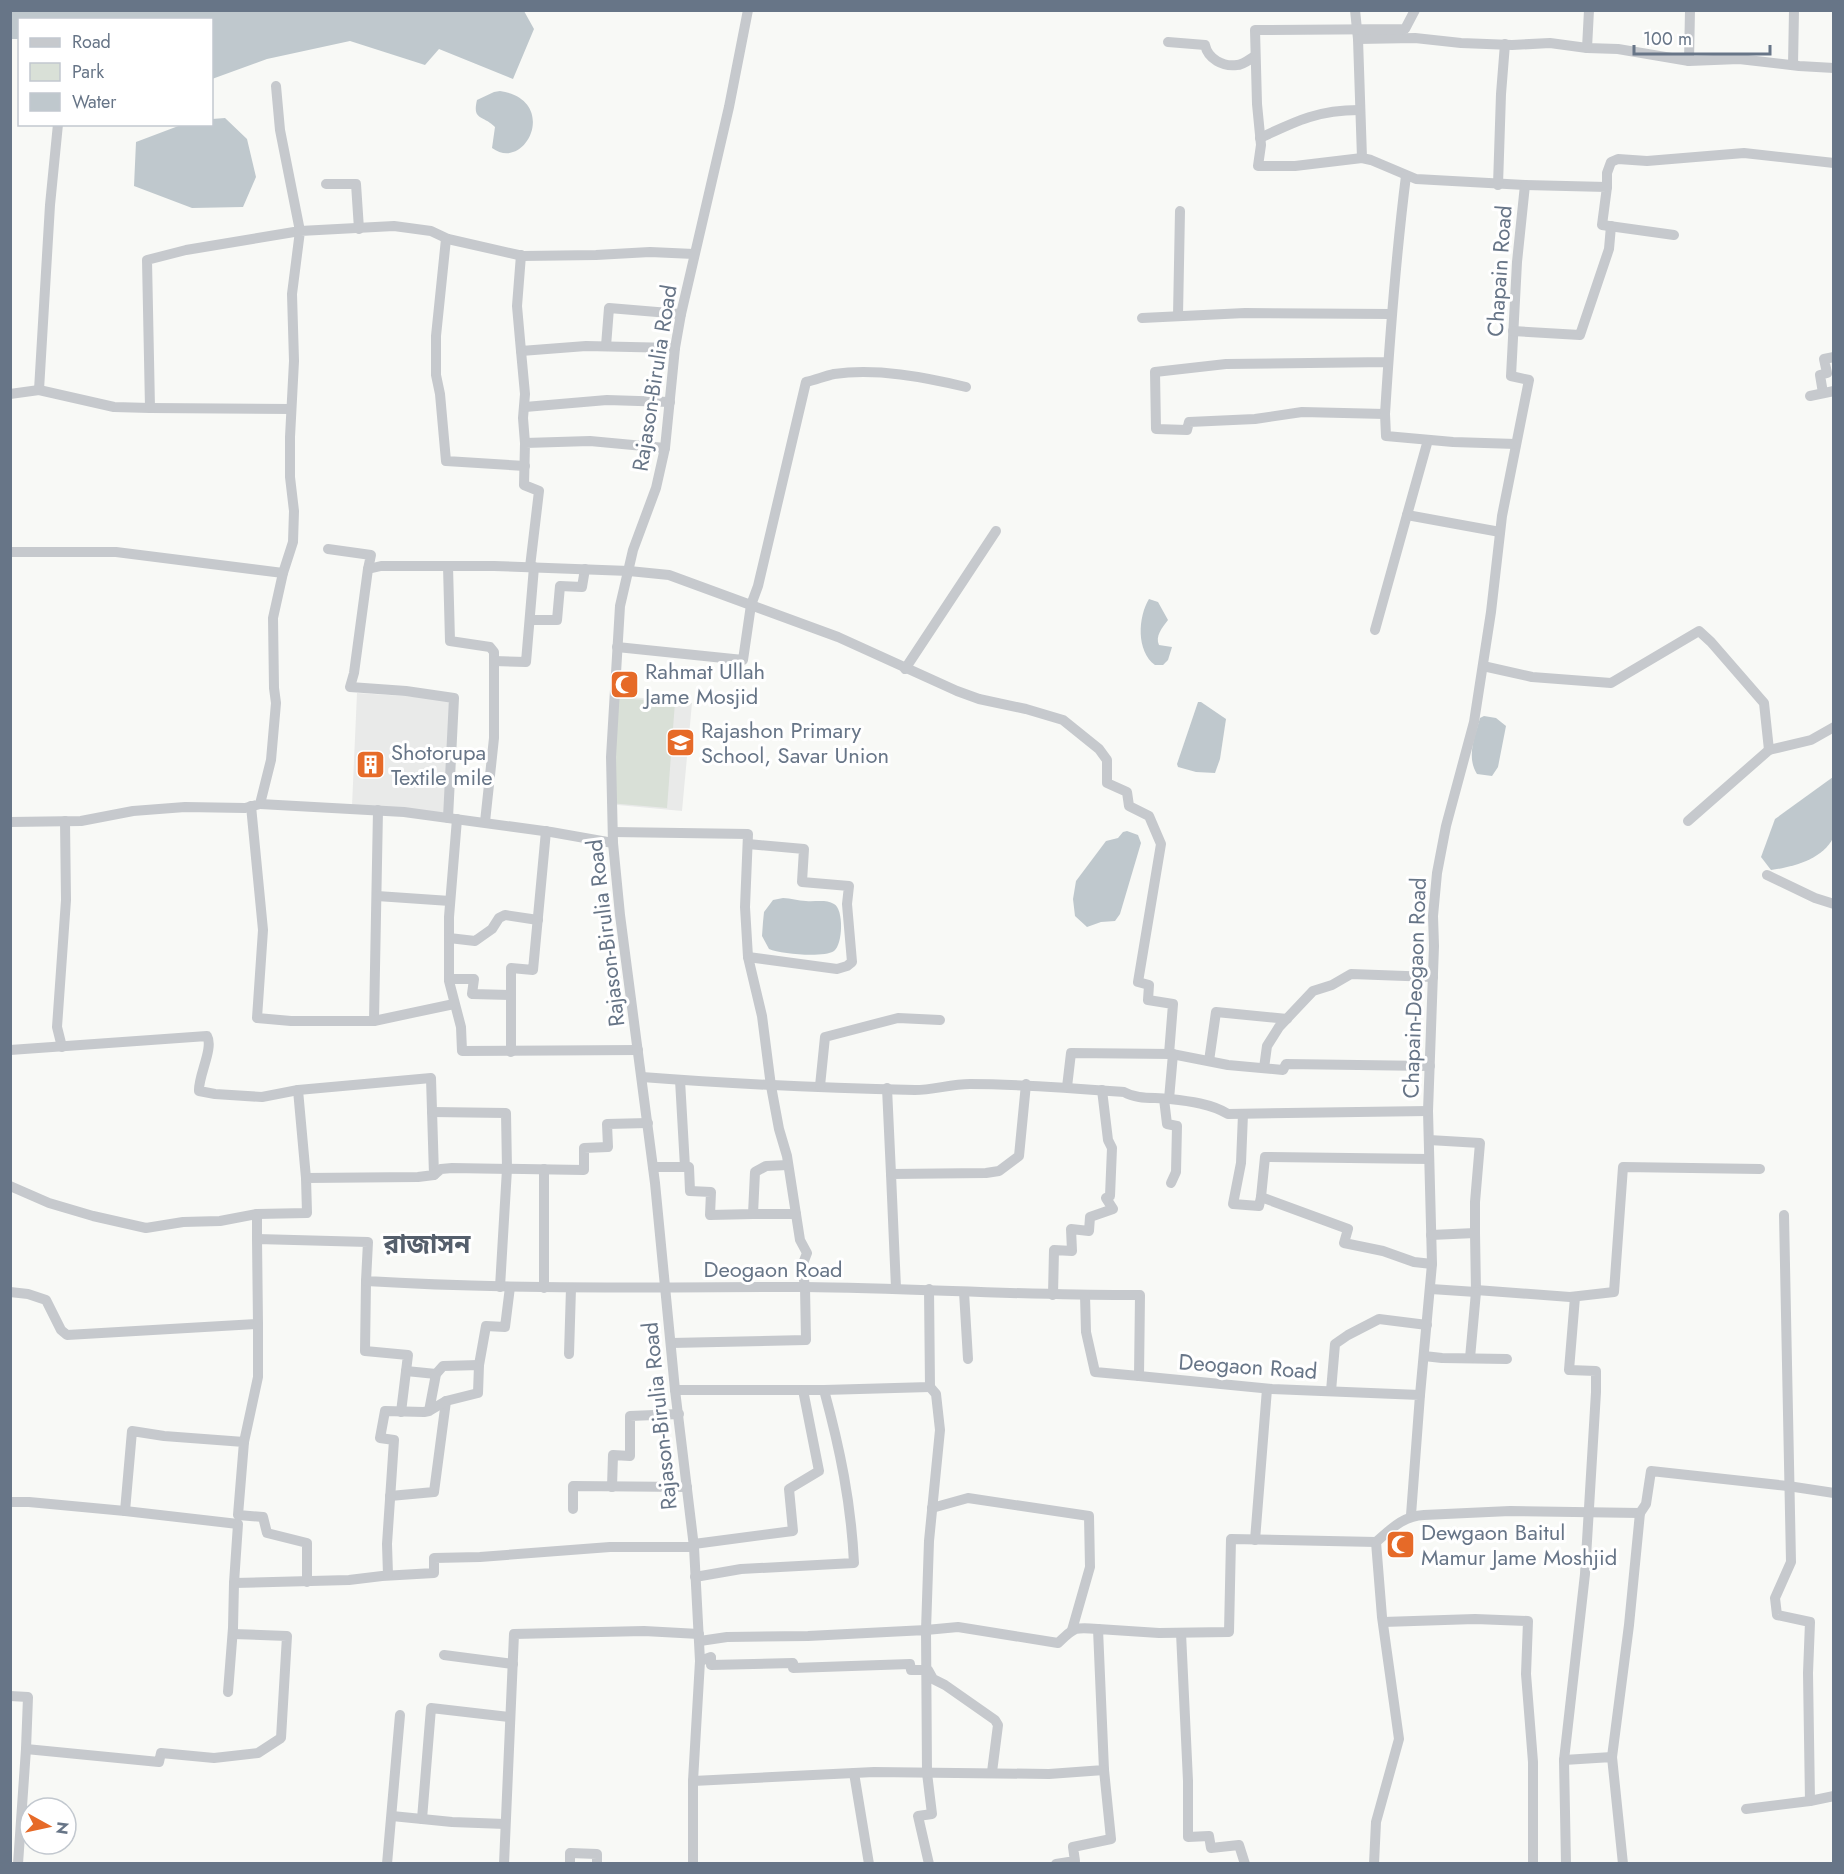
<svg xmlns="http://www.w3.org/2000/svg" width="1844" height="1874" font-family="Jost,'Noto Sans Bengali',sans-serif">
<rect width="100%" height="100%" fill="#f8f9f6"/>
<g fill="#e9eae9">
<polygon points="357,693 451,699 444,815 352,806"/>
<polygon points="612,695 692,703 682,811 607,804"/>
</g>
<polygon fill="#d9e0d7" points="617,698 675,702 667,808 609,803"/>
<g fill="#bfc8cd">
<polygon points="524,11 534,29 513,79 439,49 425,65 350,41 267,59 212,79 212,20 20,20 19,39 11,39 11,11"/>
<path d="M 500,91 C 560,100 526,173 492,148 L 495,127 C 483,115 472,121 477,100 L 494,92 Z"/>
<polygon points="225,118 247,139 256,177 243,207 192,208 134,186 136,142 181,125 212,124 212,119"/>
<path d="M 1149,599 L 1158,602 L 1168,620 C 1162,628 1155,636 1159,645 L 1172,647 L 1168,660 L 1163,665 L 1155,665 C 1136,651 1138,617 1149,599 Z"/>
<polygon points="1198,702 1201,702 1226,719 1220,759 1215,773 1196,772 1178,767 1177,764"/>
<path d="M 1484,716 L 1496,718 L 1506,726 L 1498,767 L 1492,776 L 1477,774 C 1466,757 1475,736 1480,718 Z"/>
<path d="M 1833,777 L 1833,838 C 1823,859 1793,867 1771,870 L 1761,857 L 1775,819 Z"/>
<polygon points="1127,831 1138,835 1141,843 1120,914 1115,921 1101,922 1087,927 1075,916 1073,899 1076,881 1106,841 1118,838 1123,832"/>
<path d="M 783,898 C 791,898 798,901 806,901 C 815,902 826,899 834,904 C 844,909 843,945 834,951 C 823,958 781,954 769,949 L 762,936 L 763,922 L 764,912 L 773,900 Z"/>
</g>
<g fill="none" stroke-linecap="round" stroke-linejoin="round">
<g stroke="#c6c9cd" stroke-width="10">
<polyline points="1355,10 1358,39 1362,158 1371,160 1416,179 1525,185 1517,262 1511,376 1529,380 1502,516 1491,612 1474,722 1446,826 1437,873 1433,916 1434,946 1428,1111 1432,1264 1420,1395"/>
<polyline points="1358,39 1415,38 1461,43 1512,45 1550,43 1587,48 1618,49 1689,61 1739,59 1799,66 1834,68"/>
<path d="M 1168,42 L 1205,45 C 1208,59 1223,67 1237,65 C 1243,65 1250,59 1255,56"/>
<polyline points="1587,48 1589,10"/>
<polyline points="1689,61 1690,10"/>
<polyline points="1793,65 1794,10"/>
<path d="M 1260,138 C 1296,121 1318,110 1359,110"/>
<polyline points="1362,158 1295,166 1258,166 1261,145 1257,104 1255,30 1405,29 1415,10"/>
<polyline points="326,184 356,184 359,229"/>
<polyline points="1498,185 1501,94 1505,44"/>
<polyline points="1525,185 1607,187 1602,225 1674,235"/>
<polyline points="1607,187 1607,173 1611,162 1618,159 1647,161 1744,153 1834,163"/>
<polyline points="446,239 436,336 436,375 440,394 446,461 525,466"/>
<polyline points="521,255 517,306 521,351 586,346 675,348"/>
<polyline points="1178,316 1180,211"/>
<polyline points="1142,318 1245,313 1391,314"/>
<polyline points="1513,331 1580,335 1609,249 1611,226"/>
<polyline points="606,346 609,308 681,314"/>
<polyline points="521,351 525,394 523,418 525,443"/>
<path d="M 1388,362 L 1226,364 L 1155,372 L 1156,429 L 1187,430 L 1189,422 L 1255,419 L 1302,412 L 1385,414 C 1390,334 1396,255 1406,176"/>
<polyline points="39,390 50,205 58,124"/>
<polyline points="1823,393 1820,375 1827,373 1824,359 1834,357"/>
<polyline points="10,394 39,390 114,407 150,408 147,260 186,250 300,231 280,130 276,86"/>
<polyline points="1810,396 1834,391"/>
<polyline points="525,407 607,400 670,402"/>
<polyline points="150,408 291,409"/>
<polyline points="1385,414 1386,436 1453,442 1516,444"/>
<polyline points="1428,440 1407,515 1500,532"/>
<polyline points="328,549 371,555 368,569"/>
<polyline points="10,552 116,552 283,573"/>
<polyline points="448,566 450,641 490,647 494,652 494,738 485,822"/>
<polyline points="530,567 539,491 524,485 525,443 590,441 665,448"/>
<polyline points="530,620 557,620 560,586 582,587 585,569"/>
<polyline points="1375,630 1407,515"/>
<path d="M 617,647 L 743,660 L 751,605 L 758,586 L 806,382 C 815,380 825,376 834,374 C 877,368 924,377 966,387"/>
<polyline points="494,661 526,662 534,567"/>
<polyline points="1483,666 1532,677 1611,683 1699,631 1711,642 1764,703 1769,750 1811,740 1834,727"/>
<polyline points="905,669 996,531"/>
<polyline points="260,804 404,812 551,832 613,843"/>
<polyline points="251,806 263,930 257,1018 291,1021 374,1021 378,810"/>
<polyline points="448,818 454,698 406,691 350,687 354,673 368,569 381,566 494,566 629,571 669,575 838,637 957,691 979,699 1026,709 1063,720 1099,749 1107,760 1107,783 1127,792 1129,806 1149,816 1161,844 1138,982 1149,985 1148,1000 1173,1004 1169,1054"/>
<polyline points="457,819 449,917 449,981 461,1027 462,1051 638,1050"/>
<polyline points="1688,821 1769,750"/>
<polyline points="10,822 81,821 133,811 185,807 245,808 260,804 271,760 276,703 274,688 273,618 283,573 293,542 294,511 290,477 290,437 294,361 292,294 300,231 394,226 431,231 448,239 523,256 596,255 650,252 694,254"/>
<polyline points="613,832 748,834 745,907 748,957 762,1016 771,1086 779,1129 787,1156 800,1240 807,1253 802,1266 805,1287 806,1340 671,1343"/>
<polyline points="748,844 804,849 802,882 849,886 847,904 852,962 847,966 837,969 748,957"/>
<polyline points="1767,875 1815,898 1834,904"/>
<polyline points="377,896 450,901"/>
<polyline points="449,938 475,941 492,929 499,918 505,915 538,920"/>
<polyline points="449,979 474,979 472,994 511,995 511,968 533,970 546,831"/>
<polyline points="374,1021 454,1004"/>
<polyline points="62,1047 57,1027 66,900 65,821"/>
<path d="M 10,1050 L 207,1036 C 214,1048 198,1076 199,1091 L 215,1094 L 262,1097 L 298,1090 L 431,1078 L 434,1175 L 418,1177 L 306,1178 L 307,1213 L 257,1214 L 220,1221 L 183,1222 L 146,1228 L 93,1216 L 49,1203 L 10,1186"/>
<polyline points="511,1052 511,995"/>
<polyline points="1209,1061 1216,1012 1287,1019"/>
<polyline points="1264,1068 1267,1046 1279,1027 1313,991 1332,985 1351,974 1433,977"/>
<path d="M 642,1077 C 733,1084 824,1088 915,1090 C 933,1090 951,1084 970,1084 C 1021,1084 1072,1088 1124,1092 C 1138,1100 1154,1097 1170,1099 C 1189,1101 1212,1104 1228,1114 L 1428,1111"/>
<polyline points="680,1080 685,1167"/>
<polyline points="820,1086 825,1037 898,1018 940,1020"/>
<polyline points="1067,1087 1071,1053 1172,1054 1228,1065 1283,1070 1286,1064 1430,1066"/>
<polyline points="887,1088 891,1174"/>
<polyline points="298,1090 306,1178"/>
<polyline points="1164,1099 1167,1124 1177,1126 1176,1172 1171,1183"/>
<polyline points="1169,1099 1173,1054"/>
<polyline points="432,1112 506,1113 507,1169 500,1287"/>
<polyline points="1243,1114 1241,1163 1233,1204 1259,1206 1261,1197"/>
<polyline points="1429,1140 1480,1143 1475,1202 1475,1233 1431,1235"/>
<polyline points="1429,1159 1265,1157 1261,1197 1348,1229 1344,1243 1383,1251 1414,1262 1432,1264"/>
<polyline points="653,1167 689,1167 690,1191 711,1192 710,1215 753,1214 755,1172 766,1166 788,1165"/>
<polyline points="544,1169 544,1288"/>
<polyline points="434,1175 441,1169 452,1168 584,1170 584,1148 608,1147 607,1124 648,1123"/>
<polyline points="257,1214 257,1239"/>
<polyline points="753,1214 796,1214"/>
<polyline points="1784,1215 1791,1562 1775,1598 1777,1615 1810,1622 1808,1673 1810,1801"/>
<polyline points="366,1281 365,1351 408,1355 401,1412"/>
<polyline points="896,1288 891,1174 986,1173 999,1171 1019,1156 1026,1084"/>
<polyline points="1431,1289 1476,1292 1475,1233"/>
<polyline points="1476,1290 1570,1297 1614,1292 1623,1167 1760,1169"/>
<path d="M 10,1292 L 28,1294 L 46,1300 L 61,1330 L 67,1335 L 258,1324 L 257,1239 L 368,1242 L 366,1281 C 513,1290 659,1287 805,1287 C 917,1288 1029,1296 1140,1295 L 1139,1376 L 1272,1389 L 1420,1395 L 1411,1515"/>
<polyline points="964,1292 968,1359"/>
<polyline points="1053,1295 1054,1250 1072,1251 1071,1229 1089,1231 1090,1217 1113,1209 1106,1198 1110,1196 1112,1148 1108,1140 1102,1090"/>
<polyline points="1085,1295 1086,1332 1095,1372 1139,1376"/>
<polyline points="569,1354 571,1288"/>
<polyline points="1424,1356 1442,1358 1507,1359"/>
<polyline points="1470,1358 1476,1292"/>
<polyline points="479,1365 486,1326 505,1327 510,1287"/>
<polyline points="406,1371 436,1374"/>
<path d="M 930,1387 L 936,1394 L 940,1430 L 929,1541 L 926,1630 L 958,1627 L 1058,1643 C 1075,1627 1074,1627 1098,1629"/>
<polyline points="675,1390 824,1390 930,1387 929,1289"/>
<polyline points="1331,1391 1335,1344 1348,1335 1379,1319 1427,1325"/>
<polyline points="244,1442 258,1377 258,1324"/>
<polyline points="612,1487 613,1455 630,1456 630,1416 679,1414"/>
<polyline points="390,1496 434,1492 446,1401"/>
<polyline points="10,1502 29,1502 125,1511 238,1524 234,1583 349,1580 382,1576 434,1573 434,1558 480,1557 610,1547 694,1547"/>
<polyline points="932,1508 968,1498 1089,1516 1090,1567 1072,1630"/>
<polyline points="573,1509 573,1486 687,1487"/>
<polyline points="125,1511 132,1431 164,1436 244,1442 238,1515 263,1517 267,1533 307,1543 307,1582"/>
<polyline points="1255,1540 1267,1389"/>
<polyline points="694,1544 793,1531 789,1489 819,1471 803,1390"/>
<polyline points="388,1575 387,1544 394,1440 380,1438 385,1411 424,1412 429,1411 436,1374 443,1366 479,1365 478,1393 446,1401 429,1411"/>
<path d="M 695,1577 L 741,1569 L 854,1563 C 851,1502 840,1449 824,1390"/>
<polyline points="1383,1622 1475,1619 1528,1621 1526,1674 1533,1762 1533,1864"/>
<polyline points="1181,1633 1188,1781 1188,1837 1209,1836 1211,1848 1239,1845 1245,1864"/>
<polyline points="700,1641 727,1637 808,1636 926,1630 927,1773 932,1814 918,1816 929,1864"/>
<polyline points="444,1655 513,1664"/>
<polyline points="700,1661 711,1657 711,1665 793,1663 793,1668 910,1664 911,1670 928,1670 933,1679 945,1685 995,1720 998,1725 992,1772"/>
<polyline points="228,1692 233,1628 234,1583"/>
<polyline points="10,1696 28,1697 26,1749"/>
<polyline points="1612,1757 1629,1625 1640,1513"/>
<polyline points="1564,1760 1612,1757 1623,1864"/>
<polyline points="854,1773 869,1864"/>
<polyline points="693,1781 874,1772 1049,1774 1104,1770 1098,1629 1159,1633 1229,1632 1231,1539 1376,1542"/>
<polyline points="1746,1809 1810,1801 1834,1796"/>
<polyline points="392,1816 452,1822 505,1824"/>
<polyline points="422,1819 431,1708 509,1717"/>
<polyline points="18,1864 26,1749 159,1762 161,1753 214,1758 258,1753 281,1738 287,1636 233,1634"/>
<polyline points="387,1864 400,1715"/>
<polyline points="504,1864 514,1634 644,1631 699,1634"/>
<polyline points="570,1864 570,1853 597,1854 597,1864"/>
<polyline points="693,1864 693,1781 700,1661 694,1547 675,1390 655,1183 620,915 613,843 611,757 620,606 633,550 656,488 665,448 675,348 681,314 729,107 748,10"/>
<polyline points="1056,1864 1075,1861 1073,1847 1111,1839 1104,1770"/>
<path d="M 1374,1864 L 1376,1822 L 1399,1739 L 1382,1617 L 1376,1542 C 1391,1529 1403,1516 1424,1515 L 1510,1511 L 1640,1513 L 1646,1504 L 1651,1471 L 1788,1486 L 1834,1493"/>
<polyline points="1566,1864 1564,1760 1585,1574 1596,1392 1596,1371 1569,1370 1575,1297"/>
</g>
</g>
<defs>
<symbol id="mosque-square" viewBox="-11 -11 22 22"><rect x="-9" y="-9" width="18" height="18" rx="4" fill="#e66a28" stroke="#fff"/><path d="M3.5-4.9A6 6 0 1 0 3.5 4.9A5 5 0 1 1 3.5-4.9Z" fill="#fff"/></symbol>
<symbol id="school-square" viewBox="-11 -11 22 22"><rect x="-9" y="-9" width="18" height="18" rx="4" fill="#e66a28" stroke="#fff"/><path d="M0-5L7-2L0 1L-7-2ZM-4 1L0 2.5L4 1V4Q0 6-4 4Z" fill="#fff"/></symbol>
<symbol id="building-square" viewBox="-11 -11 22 22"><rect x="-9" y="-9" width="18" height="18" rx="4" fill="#e66a28" stroke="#fff"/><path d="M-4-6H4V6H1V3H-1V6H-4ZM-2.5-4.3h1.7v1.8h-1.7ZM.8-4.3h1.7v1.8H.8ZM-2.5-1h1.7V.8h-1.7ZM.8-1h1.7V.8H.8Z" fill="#fff"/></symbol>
</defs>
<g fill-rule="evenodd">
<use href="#mosque-square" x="608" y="668" width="33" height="33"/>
<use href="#school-square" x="664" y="726" width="33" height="33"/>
<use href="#building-square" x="354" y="748" width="33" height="33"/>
<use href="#mosque-square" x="1384" y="1528" width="33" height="33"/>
</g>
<g text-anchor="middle" stroke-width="6" stroke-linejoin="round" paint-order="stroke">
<g font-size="22" fill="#677587" stroke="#fff">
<text transform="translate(1499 271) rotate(-86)" y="8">Chapain Road</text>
<text transform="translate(654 378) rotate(-81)" y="8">Rajason-Birulia Road</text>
<text transform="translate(605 933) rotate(-97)" y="8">Rajason-Birulia Road</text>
<text transform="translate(1414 988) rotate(-88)" y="8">Chapain-Deogaon Road</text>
<text x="773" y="1277">Deogaon Road</text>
<text transform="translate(1248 1366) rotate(4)" y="8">Deogaon Road</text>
<text transform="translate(659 1416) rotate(-96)" y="8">Rajason-Birulia Road</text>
</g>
<g font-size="22" fill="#677587" stroke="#fff" text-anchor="start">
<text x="645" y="679">Rahmat Ullah<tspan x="645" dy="25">Jame Mosjid</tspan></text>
<text x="701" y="738">Rajashon Primary<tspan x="701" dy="25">School, Savar Union</tspan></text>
<text x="391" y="760">Shotorupa<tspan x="391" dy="25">Textile mile</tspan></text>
<text x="1421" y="1540">Dewgaon Baitul<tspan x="1421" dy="25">Mamur Jame Moshjid</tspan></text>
</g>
<g font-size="26" font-weight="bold" fill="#555f6c" stroke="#fff">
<text x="427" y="1253">রাজাসন</text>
</g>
</g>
<rect width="1844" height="1874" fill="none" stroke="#677587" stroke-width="24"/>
<rect x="18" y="18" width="195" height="108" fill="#ffffff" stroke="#c2c8cf" stroke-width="1.5"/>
<rect x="30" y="38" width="30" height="9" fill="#c6c9cd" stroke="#c2c8cf" stroke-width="1.5"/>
<text x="72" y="48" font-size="18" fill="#677587">Road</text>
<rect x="30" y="63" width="30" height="18" fill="#d9e0d7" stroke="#c2c8cf" stroke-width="1.5"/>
<text x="72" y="78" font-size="18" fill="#677587">Park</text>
<rect x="30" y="93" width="30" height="18" fill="#bfc8cd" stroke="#c2c8cf" stroke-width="1.5"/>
<text x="72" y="108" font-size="18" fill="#677587">Water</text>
<g transform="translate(48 1826) rotate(98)"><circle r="28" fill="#ffffff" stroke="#c2c8cf" stroke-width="1.5"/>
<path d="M0-4.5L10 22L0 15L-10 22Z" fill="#e66a28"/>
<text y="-9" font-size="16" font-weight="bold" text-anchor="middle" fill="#677587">N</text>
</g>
<path d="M1634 45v9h136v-9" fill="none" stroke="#677587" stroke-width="3"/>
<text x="1643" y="45" font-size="18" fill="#677587" stroke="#ffffff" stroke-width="4.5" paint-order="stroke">100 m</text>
</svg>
